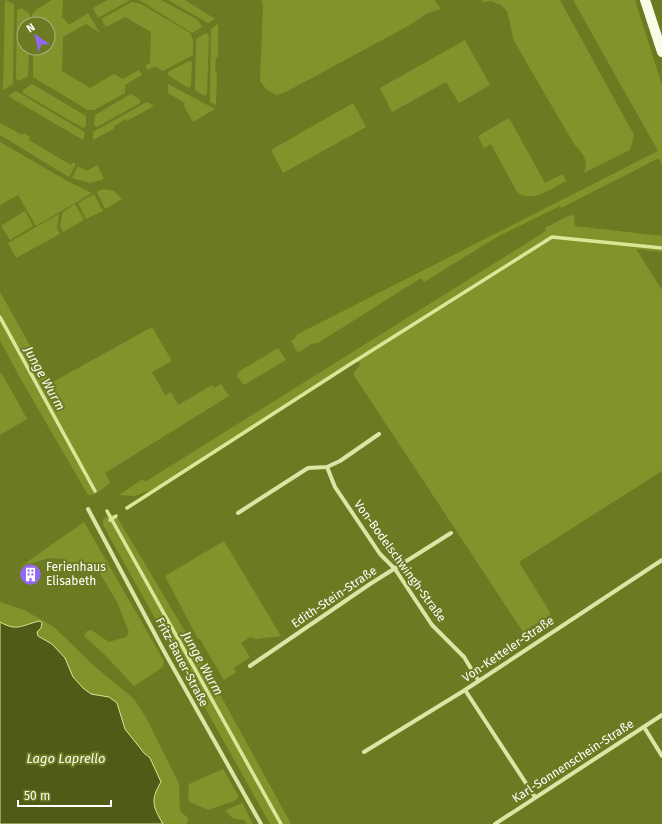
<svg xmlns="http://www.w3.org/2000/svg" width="662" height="824" font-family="'Fira Sans',sans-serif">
<rect width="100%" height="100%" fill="#6c7b22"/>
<g fill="#83932c">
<polygon points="5,0 14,4 13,84 3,90"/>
<polygon points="52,0 63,0 62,17 69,25 88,13 100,33 86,24 63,37 62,71 90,88 114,74 123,79 139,70 142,75 125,85 125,93 94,110 88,110 33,77 33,48 48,48 48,24 32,24 32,14 37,9"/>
<polygon points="108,0 130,0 98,18 93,8"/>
<polygon points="139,0 161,0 198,20 202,27 192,33"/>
<polygon points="168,0 185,0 215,19 208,23"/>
<polygon points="261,0 434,0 441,9 428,13 408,26 284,93 276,95 267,90 260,81 263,5"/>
<path d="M 483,0 L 560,0 L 634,135 L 630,150 L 584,173 C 589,160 583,153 574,144 L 514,41 L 507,11 L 501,5 L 491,1 L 480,2 Z"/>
<polygon points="573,0 635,0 662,85 662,164 659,158 561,208 560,206 497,237 424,282 421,278 318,343 311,344 298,353 291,341 297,337 296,335 658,151"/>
<polygon points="132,2 141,4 190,33 193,40 193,55 163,71 155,66 148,70 145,66 150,63 151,32 125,17 106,27 101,19"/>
<polygon points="21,8 30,14 29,24 24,24 24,48 29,48 28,76 19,81 16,79 17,10"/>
<polygon points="218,24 218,57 216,57 215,71 217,71 216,105 210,102 211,29"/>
<polygon points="206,33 209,35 207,94 204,96 195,90 196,39"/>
<polygon points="465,40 490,85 459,103 446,82 392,112 380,88"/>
<polygon points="189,61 192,62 191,86 188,88 168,75 168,72"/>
<polygon points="32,84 86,116 86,126 83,128 23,93 23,90"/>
<polygon points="168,84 215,109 193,122 184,106 185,103 168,93"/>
<polygon points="16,91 85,132 83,140 8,96"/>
<polygon points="131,94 140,100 140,103 97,127 94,125 95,115"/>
<polygon points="147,102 154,106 127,121 126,119 114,126 115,128 93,140 93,132"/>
<polygon points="353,103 366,127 283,173 271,150"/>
<path d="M 509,118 L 545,183 L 563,174 L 566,181 C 552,188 532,204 517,192 L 491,144 L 484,148 L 478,136 Z"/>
<polygon points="0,123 22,135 24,133 30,137 29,140 71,165 73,162 76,164 69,177 0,135"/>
<polygon points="0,142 69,182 92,193 36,226 18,195 0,205"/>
<polygon points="97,165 104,179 90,183 72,178 78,166 87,171"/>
<polygon points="102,189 114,191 122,199 105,209 97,192"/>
<polygon points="94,194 103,211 86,219 78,203"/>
<polygon points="75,204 84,220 63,232 60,226 63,212"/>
<polygon points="25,211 33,226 10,240 1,226"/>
<polygon points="59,214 57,227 60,234 16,258 8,243"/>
<polygon points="574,215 575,226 662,236 662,252 636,249 662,290 662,471 519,562 551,614 523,632 353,374 361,364 355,361 287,403 202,461 151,490 135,496 119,495 143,479 145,482 546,231 545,228 568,216"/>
<path d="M 0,292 L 51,383 L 152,327 L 172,361 L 152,372 L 165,395 L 171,392 L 178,405 L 212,385 L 214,388 L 221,384 L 229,396 L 105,473 L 110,483 C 103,487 97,496 88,495 L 19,376 L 0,340 Z"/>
<polygon points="278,348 286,360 244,385 237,376 238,372"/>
<polygon points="1,372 27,419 0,435 0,378"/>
<polygon points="111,514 117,517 193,645 291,824 270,824 103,525 103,519"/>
<polygon points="84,522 164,661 163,667 134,686 104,654 84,636 87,631 91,630 109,642 126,637 129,632 117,602 95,565 88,562 80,565 69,563 64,559 49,558 20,567"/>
<polygon points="224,541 281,636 256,639 250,637 241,643 250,657 234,668 236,672 224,680 200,639 198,639 165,576"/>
<path d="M 0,602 L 24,610 L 54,627 L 94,666 L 134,699 L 147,719 L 179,784 L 180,811 L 188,818 L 187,824 L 163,824 C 153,807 150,800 161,782 L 150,758 L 144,753 L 125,729 L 117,703 L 109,697 L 91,694 L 83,688 L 73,677 L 65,658 L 52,644 L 38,636 L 37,632 L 41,628 L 40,621 C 23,624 17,632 0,622 Z"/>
<polygon points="223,769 239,797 234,801 208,810 190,802 188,797 189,784"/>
<path d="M 242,803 L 253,824 L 247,824 L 244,820 C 235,819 229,818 226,810 Z"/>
</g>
<path fill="#4f5b17" stroke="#dce699" d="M 40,621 L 42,623 L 41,628 L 37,632 L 38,636 L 52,644 L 65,658 L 73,677 L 83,688 L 91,694 L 109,697 L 117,703 L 125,729 L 144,753 L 150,758 L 161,782 C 150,800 153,807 163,824 L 0,824 L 0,622 C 18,632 21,625 40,621 Z"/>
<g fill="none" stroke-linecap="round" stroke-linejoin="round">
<g stroke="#dce699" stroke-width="3.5">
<polyline points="0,317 95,491"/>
<polyline points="127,508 352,363 552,237 662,248"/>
<polyline points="107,511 281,824"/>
<polyline points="110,520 116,516"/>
</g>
<g stroke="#dce5a5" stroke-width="4">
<polyline points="327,467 335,487 380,554 395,569 432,625 464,657 478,680"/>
<polyline points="88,509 165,653 261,824"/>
<polyline points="238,513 308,468 327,467 340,461 379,434"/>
<polyline points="250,666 370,584 451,533"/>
<polyline points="465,690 535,797"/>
<polyline points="644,727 662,756"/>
<polyline points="364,752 465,690 662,560"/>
<polyline points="495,824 662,715"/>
</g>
<polyline stroke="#f8fde5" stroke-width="10" points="645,0 662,52"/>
</g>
<defs>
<symbol id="building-disc" viewBox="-11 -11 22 22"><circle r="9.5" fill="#9267f1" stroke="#6c7b22"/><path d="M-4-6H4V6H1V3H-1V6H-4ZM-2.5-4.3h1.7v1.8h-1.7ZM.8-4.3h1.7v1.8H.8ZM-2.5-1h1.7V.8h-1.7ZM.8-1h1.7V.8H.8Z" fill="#fff"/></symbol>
</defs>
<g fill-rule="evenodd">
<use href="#building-disc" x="18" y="562" width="25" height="25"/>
</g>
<g text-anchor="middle" stroke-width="4" stroke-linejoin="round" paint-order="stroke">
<g font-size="12" fill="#fff" stroke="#6c7b22">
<text transform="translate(400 561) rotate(54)" y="4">Von-Bodelschwingh-Straße</text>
<text transform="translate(334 597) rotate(-34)" y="4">Edith-Stein-Straße</text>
<text transform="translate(508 649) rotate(-34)" y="4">Von-Ketteler-Straße</text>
<text transform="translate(182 662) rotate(62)" y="4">Fritz-Bauer-Straße</text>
<text transform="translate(573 761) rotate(-33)" y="4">Karl-Sonnenschein-Straße</text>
</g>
<g font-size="12" fill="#fff" stroke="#6c7b22" text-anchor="start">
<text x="46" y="571">Ferienhaus<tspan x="46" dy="14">Elisabeth</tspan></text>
</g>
<g font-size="13" font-style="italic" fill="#fbfcf3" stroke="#6c7b22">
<text transform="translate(45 378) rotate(61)" y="5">Junge Wurm</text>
<text transform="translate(203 663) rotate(61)" y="5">Junge Wurm</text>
<text x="66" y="763">Lago Laprello</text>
</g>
</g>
<g transform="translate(36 36) rotate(326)"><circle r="19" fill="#6c7b22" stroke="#a7b07a"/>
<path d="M0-3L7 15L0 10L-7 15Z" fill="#9267f1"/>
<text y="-6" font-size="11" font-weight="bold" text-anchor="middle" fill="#ffffff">N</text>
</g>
<path d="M18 800v6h93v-6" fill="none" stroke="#ffffff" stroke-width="2"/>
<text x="24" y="800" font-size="12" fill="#ffffff" stroke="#6c7b22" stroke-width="3" paint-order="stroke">50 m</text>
</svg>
